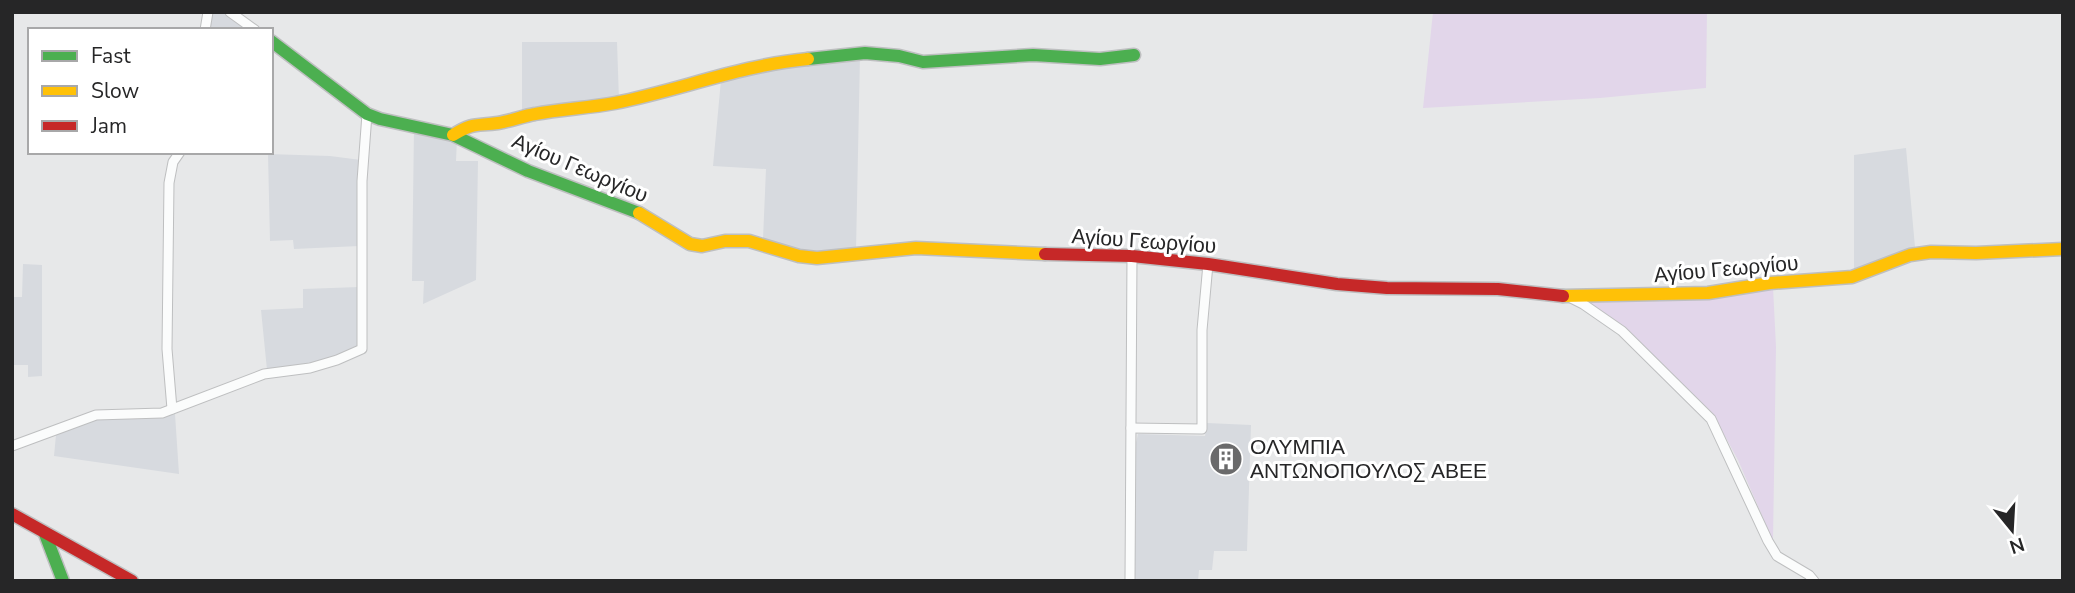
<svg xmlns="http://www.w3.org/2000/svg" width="2075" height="593" font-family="'Nunito Sans',sans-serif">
<rect width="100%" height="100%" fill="#e7e8e9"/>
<g fill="#d7dadf">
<polygon points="213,12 224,12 249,30 210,30"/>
<polygon points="522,42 617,42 619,100 522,114"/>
<polygon points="860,56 856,250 813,252 794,250 763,239 766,169 713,166 721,80 743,73"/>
<polygon points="414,127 457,139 456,161 478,161 476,280 423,304 424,281 412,281"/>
<polygon points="1906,148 1915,247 1866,270 1854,272 1854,155"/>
<polygon points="268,154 330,156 361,160 359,246 294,249 293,240 270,241"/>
<polygon points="23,264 42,265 42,376 28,377 28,365 12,365 12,297 22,297"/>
<polygon points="359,287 360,348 311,365 267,370 261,310 303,308 303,289"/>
<polygon points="175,414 179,474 54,456 56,435 78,425 94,420 148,418"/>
<polygon points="1207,423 1251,425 1247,551 1214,551 1212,570 1199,570 1198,581 1134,581 1136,508 1135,447 1138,434 1205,436"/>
</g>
<g fill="#e2d6ea">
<polygon points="1433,12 1707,12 1706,88 1600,98 1423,108"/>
<path d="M 1773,287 L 1776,347 L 1773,541 L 1738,460 L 1713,414 L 1586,302 C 1621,296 1651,300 1685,300 C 1715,299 1744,295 1773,287 Z"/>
</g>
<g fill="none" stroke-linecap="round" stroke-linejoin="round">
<defs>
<g id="street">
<polyline points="230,12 255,30"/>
<polyline points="205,30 208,12"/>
<polyline points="1571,298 1583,304 1622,331 1711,419 1768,541 1777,556 1809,575 1814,581"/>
<polyline points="172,409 167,349 169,183 173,162 180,152"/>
<polyline points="1131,428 1202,429 1202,330 1208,264"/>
<polyline points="12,446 96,415 162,413 264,374 310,368 337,360 362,349 362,181 367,114"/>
<polyline points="1130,581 1132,256"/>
</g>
<g id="fast">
<polyline points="271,41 367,114 380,119 453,135 528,171 639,213"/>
<polyline points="808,59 865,53 899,56 923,62 1033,55 1100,59 1134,55"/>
<polyline points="45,534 63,581"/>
</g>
<g id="slow">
<path d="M 453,135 C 473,122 477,126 498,123 C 511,121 523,116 535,114 C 561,109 588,108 615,103 C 680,90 742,65 808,59"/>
<polyline points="639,213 690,244 702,246 725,241 749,241 799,256 817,258 916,248 1045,254"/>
<polyline points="1563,296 1708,293 1770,283 1852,277 1910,255 1931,252 1976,253 2063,249"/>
</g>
<g id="jam">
<polyline points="1045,254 1132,256 1208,264 1337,284 1387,288 1498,289 1563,296"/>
<polyline points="12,514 132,581"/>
</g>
</defs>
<use href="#street" stroke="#bebfc0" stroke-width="11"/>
<use href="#fast" stroke="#bebfc0" stroke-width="15"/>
<use href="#slow" stroke="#bebfc0" stroke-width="15"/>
<use href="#jam" stroke="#bebfc0" stroke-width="15"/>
<use href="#street" stroke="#fbfcfc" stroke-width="9"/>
<use href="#fast" stroke="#4caf50" stroke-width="12"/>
<use href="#slow" stroke="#ffc107" stroke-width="12"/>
<use href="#jam" stroke="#c62828" stroke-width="12"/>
</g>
<defs>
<symbol id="building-disc" viewBox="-11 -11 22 22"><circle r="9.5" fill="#6a6a6b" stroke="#fff"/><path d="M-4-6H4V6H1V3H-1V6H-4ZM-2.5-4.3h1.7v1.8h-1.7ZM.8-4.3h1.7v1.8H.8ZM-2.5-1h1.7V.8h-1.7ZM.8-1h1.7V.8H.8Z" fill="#fff"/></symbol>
</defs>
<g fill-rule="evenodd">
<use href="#building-disc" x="1207" y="440" width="38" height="38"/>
</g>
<g text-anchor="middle" stroke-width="6" stroke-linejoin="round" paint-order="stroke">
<g font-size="21" fill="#262627" stroke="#fff">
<text transform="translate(580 168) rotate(23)" y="7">Αγίου Γεωργίου</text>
<text transform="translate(1144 241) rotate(4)" y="7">Αγίου Γεωργίου</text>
<text transform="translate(1726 269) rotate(-5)" y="7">Αγίου Γεωργίου</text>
</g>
<g font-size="21" fill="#262627" stroke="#fff" text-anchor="start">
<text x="1250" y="454">ΟΛΥΜΠΙΑ<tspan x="1250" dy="24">ΑΝΤΩΝΟΠΟΥΛΟΣ ΑΒΕΕ</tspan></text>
</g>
</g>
<rect width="2075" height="593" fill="none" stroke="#262627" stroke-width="28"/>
<rect x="28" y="28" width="245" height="126" fill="#ffffff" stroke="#a8a8a9" stroke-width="2"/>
<rect x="42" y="51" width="35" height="10" fill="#4caf50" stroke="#a8a8a9" stroke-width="2"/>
<text x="91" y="63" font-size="21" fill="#262627">Fast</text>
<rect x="42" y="86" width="35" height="10" fill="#ffc107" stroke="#a8a8a9" stroke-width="2"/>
<text x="91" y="98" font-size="21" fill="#262627">Slow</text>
<rect x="42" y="121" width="35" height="10" fill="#c62828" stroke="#a8a8a9" stroke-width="2"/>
<text x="91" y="133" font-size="21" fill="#262627">Jam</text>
<g transform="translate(2012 530) rotate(162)" stroke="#ffffff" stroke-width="5" paint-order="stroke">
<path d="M0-5L12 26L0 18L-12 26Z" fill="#262627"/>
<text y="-10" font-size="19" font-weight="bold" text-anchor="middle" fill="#262627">N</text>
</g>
</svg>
